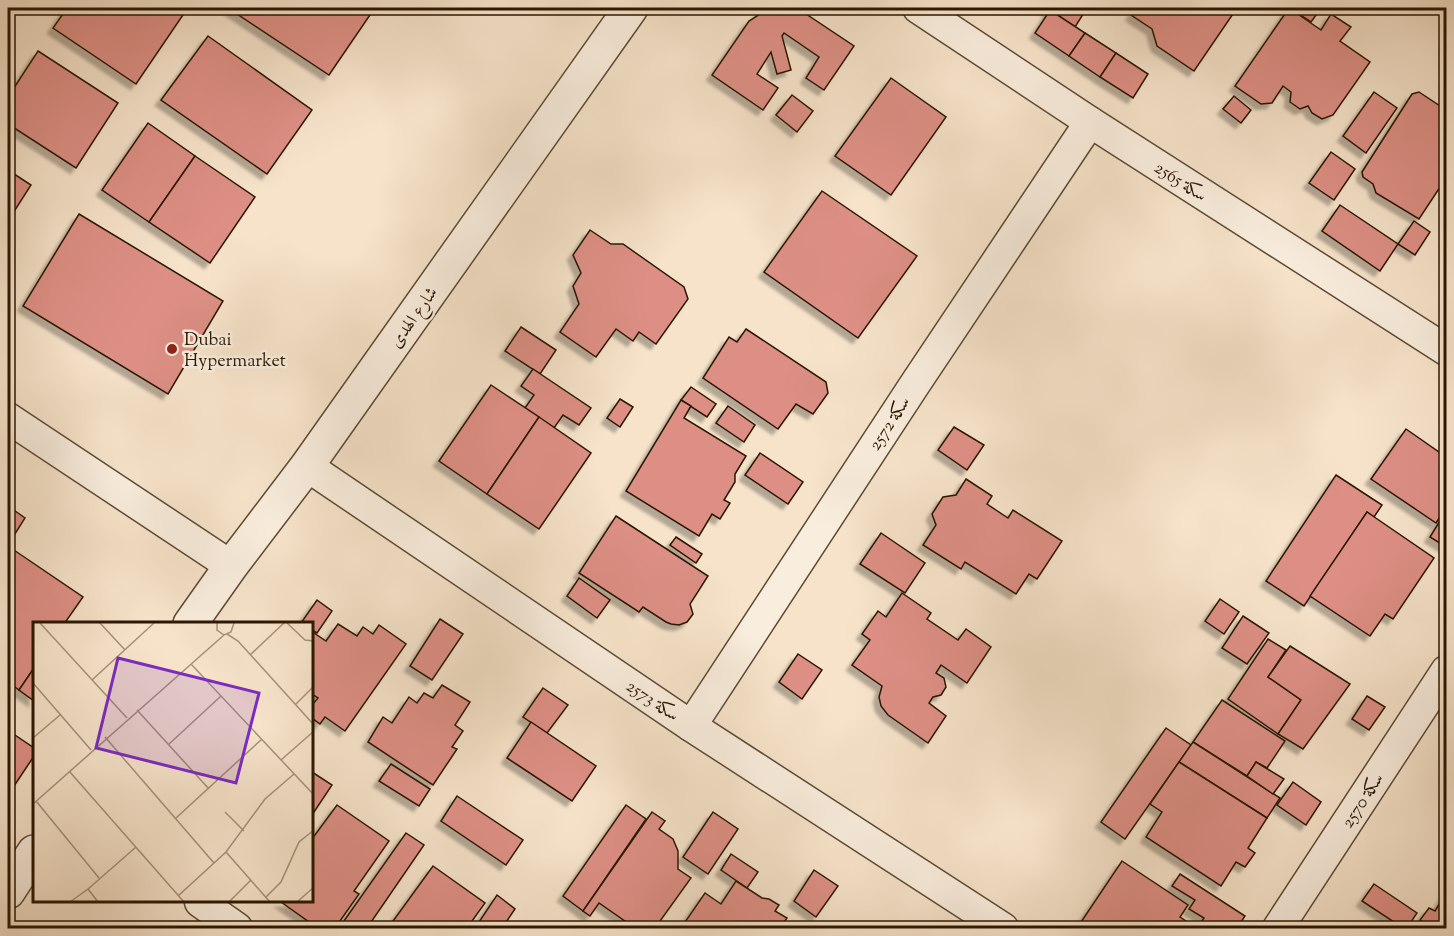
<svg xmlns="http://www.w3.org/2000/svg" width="1454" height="936" font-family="'Sorts Mill Goudy',Amiri,serif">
<defs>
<filter id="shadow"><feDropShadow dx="-5.5" dy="5.5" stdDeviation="1.5" flood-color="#0004"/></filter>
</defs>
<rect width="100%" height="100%" fill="#f6e3ca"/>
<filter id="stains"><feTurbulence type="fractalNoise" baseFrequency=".00333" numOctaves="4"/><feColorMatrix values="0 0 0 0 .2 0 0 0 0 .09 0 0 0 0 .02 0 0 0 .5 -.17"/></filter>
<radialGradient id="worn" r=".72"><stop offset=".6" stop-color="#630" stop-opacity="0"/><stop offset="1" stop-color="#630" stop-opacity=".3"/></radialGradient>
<g fill="#dd8f85" stroke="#2a1702" stroke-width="1.5" filter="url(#shadow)">
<polygon points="67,8 185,8 187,9 136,84 53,28"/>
<polygon points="228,8 372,8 374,9 329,75"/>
<polygon points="774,8 797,8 854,46 824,90 806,78 819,57 784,33 782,36 791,70 777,74 771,52 757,74 778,88 763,110 712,75 749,21 766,10"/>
<polygon points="1045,8 1087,8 1075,27"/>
<polygon points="1136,8 1237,8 1194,71 1157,46 1152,29 1131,15"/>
<polygon points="1289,8 1321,30 1331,14 1351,27 1340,41 1370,62 1333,115 1322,119 1312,113 1308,106 1300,109 1290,102 1291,92 1283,86 1272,103 1261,104 1235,86"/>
<polygon points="1292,8 1321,8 1311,22 1291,9"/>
<polygon points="1050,10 1085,33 1069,56 1035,33"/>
<polygon points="1085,33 1116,53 1100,77 1069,56"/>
<polygon points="208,36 312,110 267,174 161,100"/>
<polygon points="38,51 118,103 76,168 8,124 8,97"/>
<polygon points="1116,53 1148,74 1133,98 1100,77"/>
<polygon points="891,78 946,117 891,195 835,156"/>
<polygon points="1374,92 1397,108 1366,153 1343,136"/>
<polygon points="1419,92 1446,110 1446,178 1419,219 1376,193 1373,184 1363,177 1362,172 1412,94"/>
<polygon points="792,95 813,111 797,132 776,115"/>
<polygon points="1234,96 1251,110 1241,123 1223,109"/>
<polygon points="148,123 195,156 149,222 102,190"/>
<polygon points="1331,152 1355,169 1334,200 1309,183"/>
<polygon points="195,156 255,197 210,263 149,222"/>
<polygon points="8,170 31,185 8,221"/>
<polygon points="822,191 917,256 858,338 764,272"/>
<polygon points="1340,205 1398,244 1380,271 1322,231"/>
<polygon points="79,214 223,301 168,394 23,306"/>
<polygon points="1414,221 1430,232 1415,255 1398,244"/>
<polygon points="590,230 611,244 623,244 684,287 688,299 656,344 639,332 633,341 616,329 596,357 560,332 579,304 573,286 581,273 573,255"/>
<polygon points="521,327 556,350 540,374 505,351"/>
<polygon points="746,329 826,382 828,393 813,414 796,404 778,429 703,378 729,337 737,342"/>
<polygon points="533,369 591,408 579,425 563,415 554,428 525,408 534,395 521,386"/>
<polygon points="491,385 539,417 487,494 439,461"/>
<polygon points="691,387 716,404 707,417 681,400"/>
<polygon points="620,399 633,407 620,427 607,418"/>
<polygon points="681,400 691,406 684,418 746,456 735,474 735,482 724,500 730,503 720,519 712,514 699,536 626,491"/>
<polygon points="728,406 755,425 744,442 716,423"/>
<polygon points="539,417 591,453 539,529 487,494"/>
<polygon points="954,427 984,445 967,470 938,450"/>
<polygon points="1406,429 1446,457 1446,508 1436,523 1371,479"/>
<polygon points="760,453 803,482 788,504 745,475"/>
<polygon points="1336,475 1382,505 1374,517 1367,512 1304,606 1266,581"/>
<polygon points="966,479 992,496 987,504 1008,518 1013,510 1062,541 1037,579 1029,574 1016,594 965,562 961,569 923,545 936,525 932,514 943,497 956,495"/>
<polygon points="8,506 25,518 8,545"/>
<polygon points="1446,511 1446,547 1430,537"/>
<polygon points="1367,512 1434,558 1393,619 1385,614 1370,636 1310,596"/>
<polygon points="616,516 708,576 690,604 693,614 687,622 679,625 671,624 666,622 643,607 639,612 579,573"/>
<polygon points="881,533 925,563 905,593 860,564"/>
<polygon points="676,537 702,554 696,563 670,545"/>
<polygon points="8,546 83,597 64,624 34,624 34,668 19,690 8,682"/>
<polygon points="579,578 610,600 597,618 567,596"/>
<polygon points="902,593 931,613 927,619 958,640 966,629 991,647 967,683 941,665 936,673 944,678 946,687 941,695 933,697 929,703 946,716 928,743 888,715 881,706 879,697 882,686 852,665 870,640 862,634 878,611 886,617"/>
<polygon points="1220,599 1239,612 1224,634 1205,621"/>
<polygon points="317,600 332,611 317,633 312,630 312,624 301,623"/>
<polygon points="1243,616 1269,633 1247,664 1222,648"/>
<polygon points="440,619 463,634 432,680 410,666"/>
<polygon points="338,624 357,636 363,627 373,634 379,625 406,644 345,731 325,717 320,724 312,718 312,705 318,698 312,694 312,636 314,633 326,641"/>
<polygon points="1268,639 1286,650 1268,677 1301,700 1278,734 1228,699"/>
<polygon points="1290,646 1350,684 1303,749 1278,734 1301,700 1268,677"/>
<polygon points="798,654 822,670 802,699 779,682"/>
<polygon points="34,668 34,701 19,690"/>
<polygon points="442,685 470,702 455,725 463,731 452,747 457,749 433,785 368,742 383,717 392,723 409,697 417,703 424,693 433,698"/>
<polygon points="543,688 568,705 547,733 523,717"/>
<polygon points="1367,696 1385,707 1369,730 1352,719"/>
<polygon points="1222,700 1285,741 1267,768 1256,762 1247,776 1193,742"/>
<polygon points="531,722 596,766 572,801 507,758"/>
<polygon points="1166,728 1191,745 1125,839 1101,822"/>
<polygon points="9,731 34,748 34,756 10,792 8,790 8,734"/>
<polygon points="1193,742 1280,798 1267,818 1179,762"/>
<polygon points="1179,762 1267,818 1248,848 1255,853 1245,867 1236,862 1221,886 1146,837 1162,812 1150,804"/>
<polygon points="1256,762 1284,779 1273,794 1247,776"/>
<polygon points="391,764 430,789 419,806 379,781"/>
<polygon points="312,772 332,785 312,815"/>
<polygon points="1293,782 1321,802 1306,825 1277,805"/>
<polygon points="457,796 523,840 506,865 441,821"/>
<polygon points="337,805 389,841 354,891 359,894 335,928 305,928 309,922 281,902 312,902 312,839"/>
<polygon points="626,805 646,819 583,911 563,896"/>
<polygon points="652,812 665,821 659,829 673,839 678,851 678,869 691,878 655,928 626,928 629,924 599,903 590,916 583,911"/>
<polygon points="713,812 738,829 708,874 683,857"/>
<polygon points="406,833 424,845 367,928 339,928"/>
<polygon points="731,854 758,872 747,888 721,870"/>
<polygon points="1122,861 1188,905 1180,917 1189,923 1185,928 1077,928"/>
<polygon points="433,866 485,903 467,928 388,928"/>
<polygon points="814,870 838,886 816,917 794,901"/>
<polygon points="1180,874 1245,916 1237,928 1197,928 1204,918 1189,909 1195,900 1172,886"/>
<polygon points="736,881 762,898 769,899 779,905 775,911 787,918 780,928 681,928 705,893 721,904"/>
<polygon points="1374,884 1417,913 1407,928 1403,928 1362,901"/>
<polygon points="1446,893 1446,928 1427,928 1429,926 1420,920 1429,908 1435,911"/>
<polygon points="497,895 515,909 502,928 475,928"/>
</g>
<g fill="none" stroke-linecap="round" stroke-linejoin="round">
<defs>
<g id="minor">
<polyline points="918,8 1090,122 1446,350"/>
<polyline points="8,418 231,566"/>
<polyline points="307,466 691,726 1003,928"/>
<polyline points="691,726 915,384 1090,122"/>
<polyline points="200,902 237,928"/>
<polyline points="1278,928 1446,671"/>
</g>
<g id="tertiary">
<polyline points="190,624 231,566 307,466 631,8"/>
<polyline points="8,892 34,852"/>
</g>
</defs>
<use href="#minor" stroke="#5d4a34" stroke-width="33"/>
<use href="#tertiary" stroke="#5d4a34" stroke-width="36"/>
<use href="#minor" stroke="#f9eddd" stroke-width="30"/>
<use href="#tertiary" stroke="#f9eddd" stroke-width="33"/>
</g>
<circle fill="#8f2418" stroke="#f9eddd" stroke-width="2" cx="172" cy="349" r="6"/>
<g text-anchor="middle" stroke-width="5" stroke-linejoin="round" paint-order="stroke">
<g font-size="18" fill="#2a1702" stroke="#f9eddd">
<text transform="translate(1181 181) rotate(33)" y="6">سكة 2565</text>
<text transform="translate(413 317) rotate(-55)" y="6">شارع الهدى</text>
<text transform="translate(889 423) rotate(-57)" y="6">سكة 2572</text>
<text transform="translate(653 700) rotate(34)" y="6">سكة 2573</text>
<text transform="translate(1362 800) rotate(-57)" y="6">سكة 2570</text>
</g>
<g font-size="18" fill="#2a1702" stroke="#f9eddd" text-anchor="start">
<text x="184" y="345">Dubai<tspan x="184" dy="21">Hypermarket</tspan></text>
</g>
</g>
<g transform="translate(33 622)">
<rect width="280" height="280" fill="#f6e3ca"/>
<path fill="none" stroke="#a4917a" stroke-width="1.5" d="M 7,1 L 94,96M 67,1 L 92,28M 184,1 L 184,8 L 191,13 L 198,10 L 201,1M 254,1 L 272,18 L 281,19M 194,12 L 205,19 L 281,103M 217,33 L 251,1M 158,42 L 281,173M 59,58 L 121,1M 0,61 L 58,128M 262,83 L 281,64M 104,88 L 176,167M 72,115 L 181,241M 0,116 L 27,93M 135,123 L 188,74M 248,138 L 281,109M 36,149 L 151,280M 3,179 L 66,256M 0,182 L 191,13M 192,190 L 211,209M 143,196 L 229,117M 193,230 L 237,280M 145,274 L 193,230 L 232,177 L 261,152M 233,275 L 248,260 L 266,220 L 281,208M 37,280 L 55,267M 65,280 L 55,267 L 103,225M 196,280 L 218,258M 264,280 L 281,265"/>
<path fill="#7b2cbf" fill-opacity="0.15" stroke="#7b2cbf" stroke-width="3" d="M 85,36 L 226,71 L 203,161 L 63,126 Z"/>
<rect width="280" height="280" fill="none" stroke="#2a1702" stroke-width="3"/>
</g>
<rect width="1454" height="936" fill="none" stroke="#f6e3ca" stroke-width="30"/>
<rect x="9" y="9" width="1436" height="918" fill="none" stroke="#2a1702" stroke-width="3"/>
<rect x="15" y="15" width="1424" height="906" fill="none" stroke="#2a1702" stroke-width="1.5"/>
<rect width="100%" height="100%" filter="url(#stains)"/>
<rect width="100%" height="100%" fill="url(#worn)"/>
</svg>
